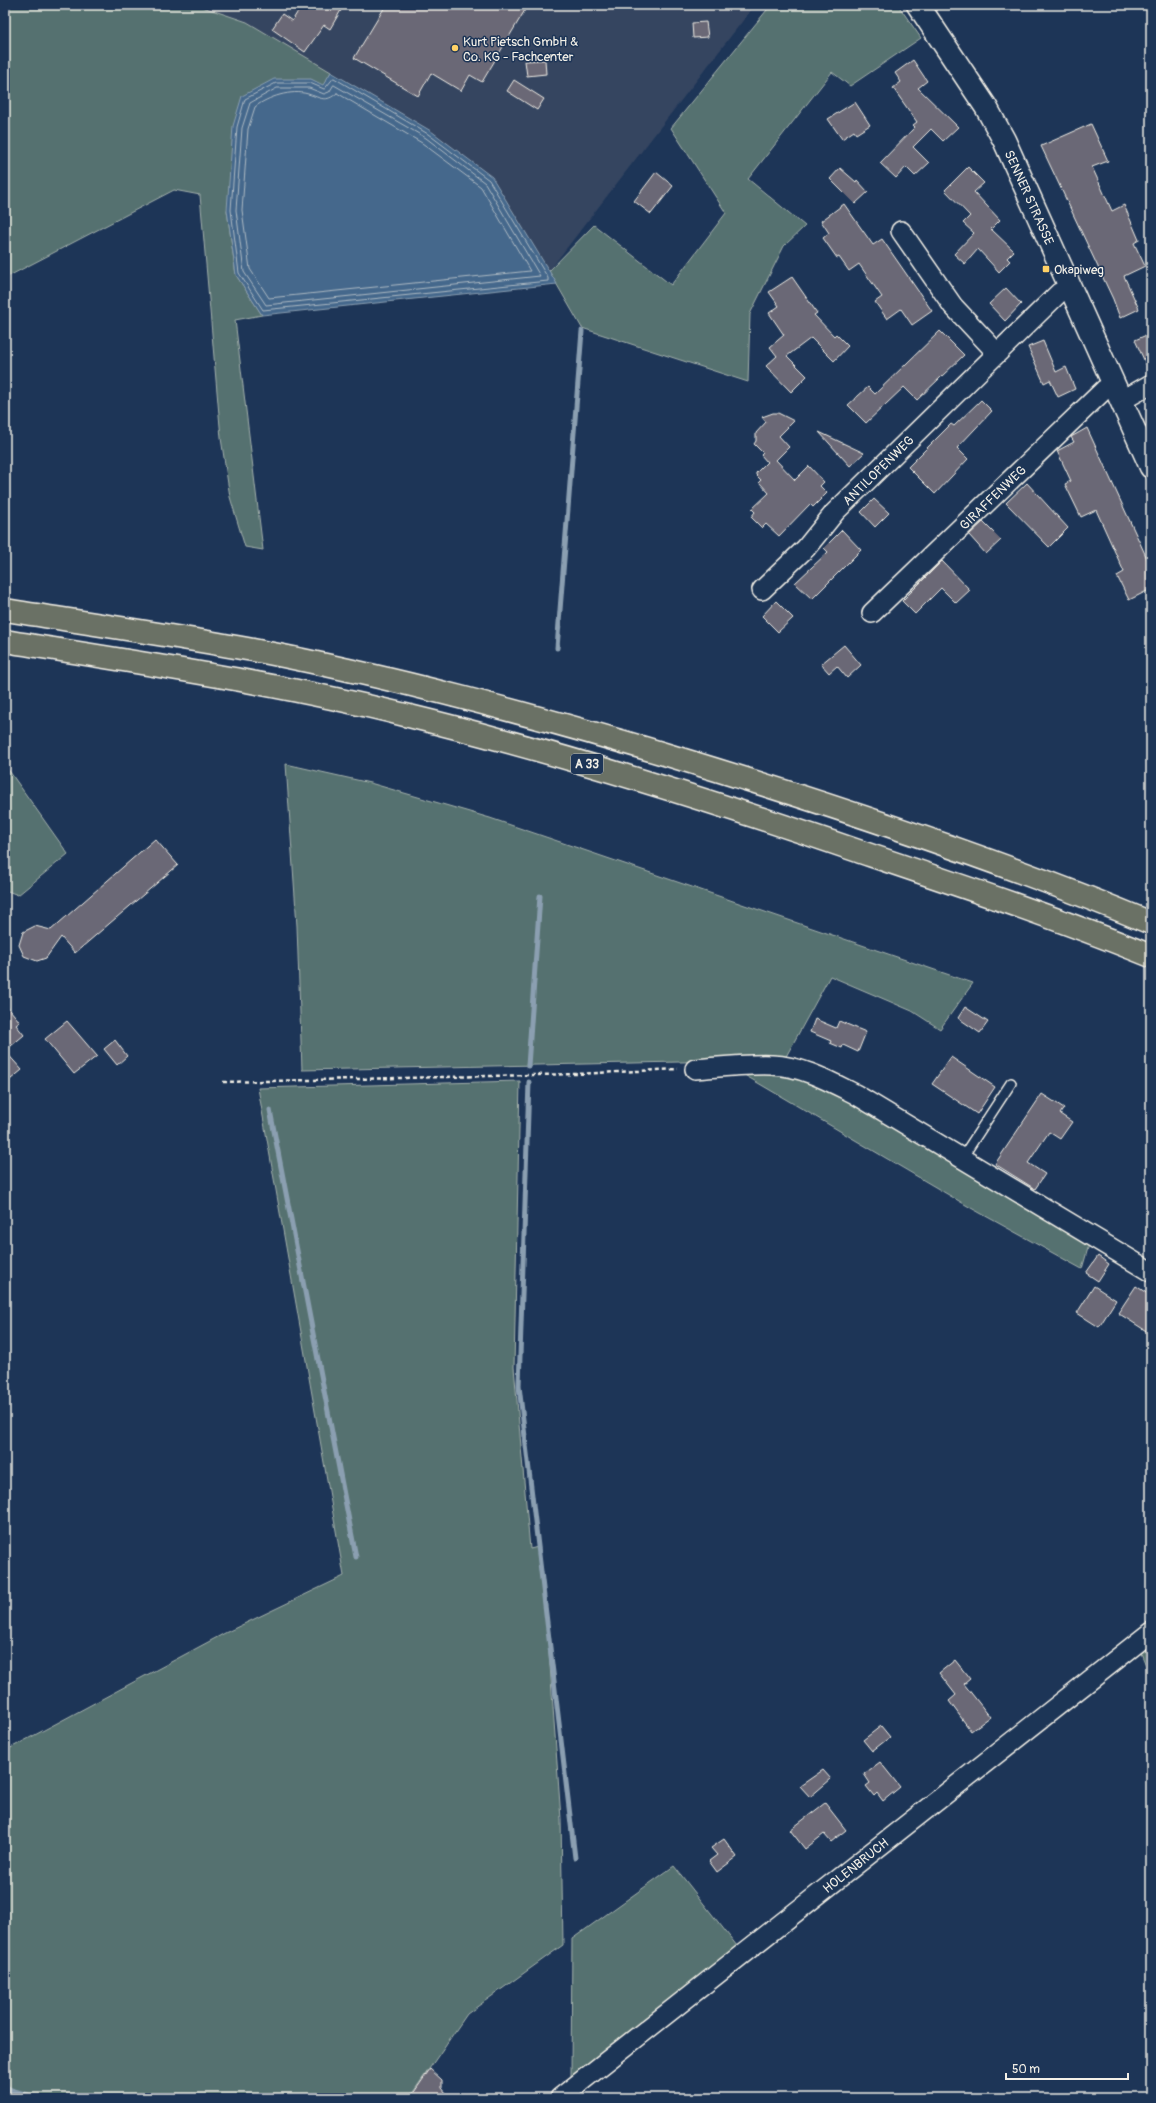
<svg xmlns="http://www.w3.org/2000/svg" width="1156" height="2103" font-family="Pangolin,sans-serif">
<rect width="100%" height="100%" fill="#1d3557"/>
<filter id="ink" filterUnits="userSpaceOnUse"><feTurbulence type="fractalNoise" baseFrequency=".025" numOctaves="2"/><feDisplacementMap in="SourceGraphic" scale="8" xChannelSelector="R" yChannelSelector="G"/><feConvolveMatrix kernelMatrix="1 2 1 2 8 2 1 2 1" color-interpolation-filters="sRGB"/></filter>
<g filter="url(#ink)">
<polygon fill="#344460" points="197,5 755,5 549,271 492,177 431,131 247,22"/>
<g fill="#55716f" stroke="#a4b1ac">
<polygon points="5,5 197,5 247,22 331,72 324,85 227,210 236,275 262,315 235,320 263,550 245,547 230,497 221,438 200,195 174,190 5,278"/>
<polygon points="771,5 898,5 921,38 850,86 832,72 748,179 805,226 784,246 750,314 748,382 582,328 549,271 594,225 671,285 726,213 671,128"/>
<polygon points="286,764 370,783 490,818 973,983 940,1029 912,1011 830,976 783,1062 774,1060 302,1070 297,926"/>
<polygon points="5,765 68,854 18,895 5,890"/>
<polygon points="773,1070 819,1080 1090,1241 1082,1269 971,1208 741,1073"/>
<polygon points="520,1081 514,1367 530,1549 538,1547 546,1609 561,1819 563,1945 467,2014 409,2098 5,2098 5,1751 225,1633 344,1576 258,1088"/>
<polygon points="1151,1639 1151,1678 1139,1648"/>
<polygon points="674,1866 737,1946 571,2078 572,1939"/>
</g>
<polygon fill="#45688c" stroke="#8b9fb1" points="331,72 431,131 492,177 557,284 262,315 236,275 227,210 233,126 242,96 274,79 311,79 323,85"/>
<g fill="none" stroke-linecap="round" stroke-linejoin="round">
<g stroke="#aebac3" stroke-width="1">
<polygon points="334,78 428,134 489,180 548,278 548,281 263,310 239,273 231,210 237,127 245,99 276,83 310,83 324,89"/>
<polygon points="334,85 426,138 485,183 540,276 266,305 244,272 236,210 242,128 250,103 277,88 309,88 324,94 329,92"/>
<path d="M 337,93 L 422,143 L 481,187 L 530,271 L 269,298 L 250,269 L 242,210 L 248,129 L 255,107 C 267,97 292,89 308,94 C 321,98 326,103 337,93 Z"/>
</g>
<g stroke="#8b9fb1" stroke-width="5">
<polyline points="557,648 582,331"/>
<polyline points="528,1066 540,896"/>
<polyline points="529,1082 519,1386 575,1858"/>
<polyline points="270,1110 356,1557"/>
<polyline points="5,2086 11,2090 38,2098"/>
</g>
</g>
<g fill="#6b6876" stroke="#f4f1e8">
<polygon points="302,5 344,5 330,29 324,25 305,52 272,29 282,14 292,21"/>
<polygon points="386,5 528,5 482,82 470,75 461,91 431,73 418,96 354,58"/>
<polygon points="706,22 708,37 693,38 692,23"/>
<polygon points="545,60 546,74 527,76 525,61"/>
<polygon points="913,60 927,81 918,88 958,127 943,141 931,129 913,147 929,163 915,176 906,167 896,178 880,163 915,127 913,125 917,122 893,88 901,82 895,73"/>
<polygon points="514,80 544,99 537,110 507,91"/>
<polygon points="855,102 870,125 856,134 854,131 842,139 828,119"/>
<polygon points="1091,124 1108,161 1092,167 1112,211 1124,205 1139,240 1134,243 1145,266 1124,276 1139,309 1120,318 1113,299 1041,146"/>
<polygon points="968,167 984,183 974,192 1000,220 991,229 1014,251 1007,258 1010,261 999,272 978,249 965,264 954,254 974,233 963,223 970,216 945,190"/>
<polygon points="840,168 856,182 857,180 868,192 855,204 830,179"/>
<polygon points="656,172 673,186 651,214 634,201"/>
<polygon points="844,204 873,245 882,239 932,311 912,325 901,309 887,319 875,302 882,297 859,264 849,271 839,257 837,258 823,238 829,233 821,221"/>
<polygon points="792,277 817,313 814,315 834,336 836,334 848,346 834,361 811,338 787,356 807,376 791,392 766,366 777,356 770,347 784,335 769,313 779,306 769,292"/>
<polygon points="1006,288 1021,304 1005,321 989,304"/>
<polygon points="940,331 964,355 917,400 904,387 866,423 848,405 868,387 875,394"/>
<polygon points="1151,333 1151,373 1150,373 1135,340"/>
<polygon points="1043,341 1056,372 1066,367 1075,389 1058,397 1050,380 1044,383 1028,347"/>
<polygon points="981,400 992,411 957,448 968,459 935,494 908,467 951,424 954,426"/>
<polygon points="773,413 778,413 794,421 779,436 789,447 776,460 795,480 809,466 824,482 820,486 827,493 813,507 810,504 779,536 766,524 762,528 751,517 755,512 752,509 769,493 759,482 761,480 756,475 756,473 767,462 761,455 763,453 754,444 756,441 756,433 766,422 762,417"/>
<polygon points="1087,428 1151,567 1151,589 1129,600 1117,576 1124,572 1096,510 1081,517 1065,484 1071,481 1057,451 1074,442 1071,437"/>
<polygon points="819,432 864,453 850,466"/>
<polygon points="1027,483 1068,528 1049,547 1006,503"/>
<polygon points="874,499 889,513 875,527 861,512"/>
<polygon points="983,522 1001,540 986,554 969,535"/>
<polygon points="842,530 861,550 812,599 795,583 828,552 824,548"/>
<polygon points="942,561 970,590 956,603 941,588 915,614 902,601"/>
<polygon points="776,601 793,618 778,632 762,616"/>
<polygon points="844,645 861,665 847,678 837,666 829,673 821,664"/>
<polygon points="155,839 178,865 75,953 61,937 46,958 37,961 24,956 19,945 23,932 35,926 51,930"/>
<polygon points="5,1004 20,1022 16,1025 24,1035 5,1051 22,1070 5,1084"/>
<polygon points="965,1007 988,1022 980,1033 958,1018"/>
<polygon points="815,1019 836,1028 839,1021 866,1032 858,1052 843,1045 842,1048 830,1043 831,1041 810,1032"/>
<polygon points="67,1021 97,1056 74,1074 45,1039"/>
<polygon points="115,1040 127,1056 117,1065 104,1049"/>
<polygon points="951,1057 995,1087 977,1114 932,1084"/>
<polygon points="1042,1094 1064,1108 1060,1114 1072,1122 1060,1139 1049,1132 1028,1163 1045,1174 1035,1189 995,1164"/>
<polygon points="1098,1256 1109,1264 1098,1281 1086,1273"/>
<polygon points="1094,1286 1116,1300 1099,1327 1077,1313"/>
<polygon points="1136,1286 1151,1296 1151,1334 1118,1313"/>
<polygon points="955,1660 970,1679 964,1684 990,1717 971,1731 949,1701 956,1695 939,1673"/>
<polygon points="881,1726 890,1737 872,1751 863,1740"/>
<polygon points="880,1762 900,1787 883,1801 877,1793 874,1796 866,1786 870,1783 864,1774"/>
<polygon points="823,1770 831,1779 810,1797 800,1786"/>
<polygon points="825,1803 846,1830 831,1842 824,1834 805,1849 790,1830"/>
<polygon points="724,1839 737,1857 717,1872 709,1861 717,1855 711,1848"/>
<polygon points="430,2069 442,2080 442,2088 450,2098 410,2098"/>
</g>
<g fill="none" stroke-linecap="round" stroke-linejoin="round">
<defs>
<polyline id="service" points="962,1158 1011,1083"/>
<g id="minor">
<polyline points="901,231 953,306 997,353"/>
<polyline points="1121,401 1151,384"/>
<path id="s1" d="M 762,590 L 806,548 L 835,512 L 1059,293 L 1070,288"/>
<path id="s2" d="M 872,613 L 1104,390 L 1114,384"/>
<path d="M 695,1069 C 720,1067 746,1064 772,1065 C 802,1066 829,1081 855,1094 L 1151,1272"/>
<path id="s3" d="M 560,2098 L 1151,1632"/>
</g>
<g id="tertiary">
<path id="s4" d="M 918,5 L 986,107 L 1004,140 L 1151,467"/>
</g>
<g id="motorway">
<path d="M 5,610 C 88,623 171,635 253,650 C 394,677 533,715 671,756 C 833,805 994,858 1151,923"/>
<path d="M 5,641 C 139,663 273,682 405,715 C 558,752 709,800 858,851 C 956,884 1055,917 1151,956"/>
</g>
</defs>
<use href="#service" stroke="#f4f1e8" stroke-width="12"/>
<use href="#minor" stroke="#f4f1e8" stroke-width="22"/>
<use href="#tertiary" stroke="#f4f1e8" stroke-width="25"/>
<use href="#motorway" stroke="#f4f1e8" stroke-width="25"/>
<polyline stroke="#f4f1e8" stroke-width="2.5" stroke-dasharray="4 3" stroke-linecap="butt" points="223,1082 577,1074 678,1069"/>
<use href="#service" stroke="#1d3557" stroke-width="9"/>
<use href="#minor" stroke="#1d3557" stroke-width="19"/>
<use href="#tertiary" stroke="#1d3557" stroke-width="22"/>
<use href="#motorway" stroke="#6b7165" stroke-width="22"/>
</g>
</g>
<g fill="#ffd166" stroke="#1d3557" stroke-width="1.5">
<circle cx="455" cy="48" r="4"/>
<rect x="1042" y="265" width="8" height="8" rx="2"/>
</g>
<g text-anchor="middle" stroke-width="3" stroke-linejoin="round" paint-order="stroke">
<rect fill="#1d3557" stroke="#b4b9bc" stroke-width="1" x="571" y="754" width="32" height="20" rx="3"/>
<g font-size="12" font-weight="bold" fill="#f4f1e8">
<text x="587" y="768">A 33</text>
</g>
<g font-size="13" fill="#f4f1e8" stroke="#1d3557" text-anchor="start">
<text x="463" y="46">Kurt Pietsch GmbH &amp;<tspan x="463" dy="15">Co. KG - Fachcenter</tspan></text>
<text x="1054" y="274">Okapiweg</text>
</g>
<g font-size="13" fill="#f4f1e8" stroke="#1d3557">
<text dy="5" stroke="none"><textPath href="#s4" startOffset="223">SENNER STRASSE</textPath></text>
<text dy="5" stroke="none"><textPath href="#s1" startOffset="167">ANTILOPENWEG</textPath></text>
<text dy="5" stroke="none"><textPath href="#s2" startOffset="167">GIRAFFENWEG</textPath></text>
<text dy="5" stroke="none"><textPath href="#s3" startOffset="376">HOLENBRUCH</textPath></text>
</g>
</g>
<rect width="1156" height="2103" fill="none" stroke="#1d3557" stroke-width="20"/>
<rect x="10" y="10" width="1136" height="2083" fill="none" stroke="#f4f1e8" stroke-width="1.5" filter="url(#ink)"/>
<path d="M1006 2073v6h122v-6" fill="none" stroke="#f4f1e8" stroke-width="2"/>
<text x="1012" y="2073" font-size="12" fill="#f4f1e8" stroke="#1d3557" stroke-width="3" paint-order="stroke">50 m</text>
</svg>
